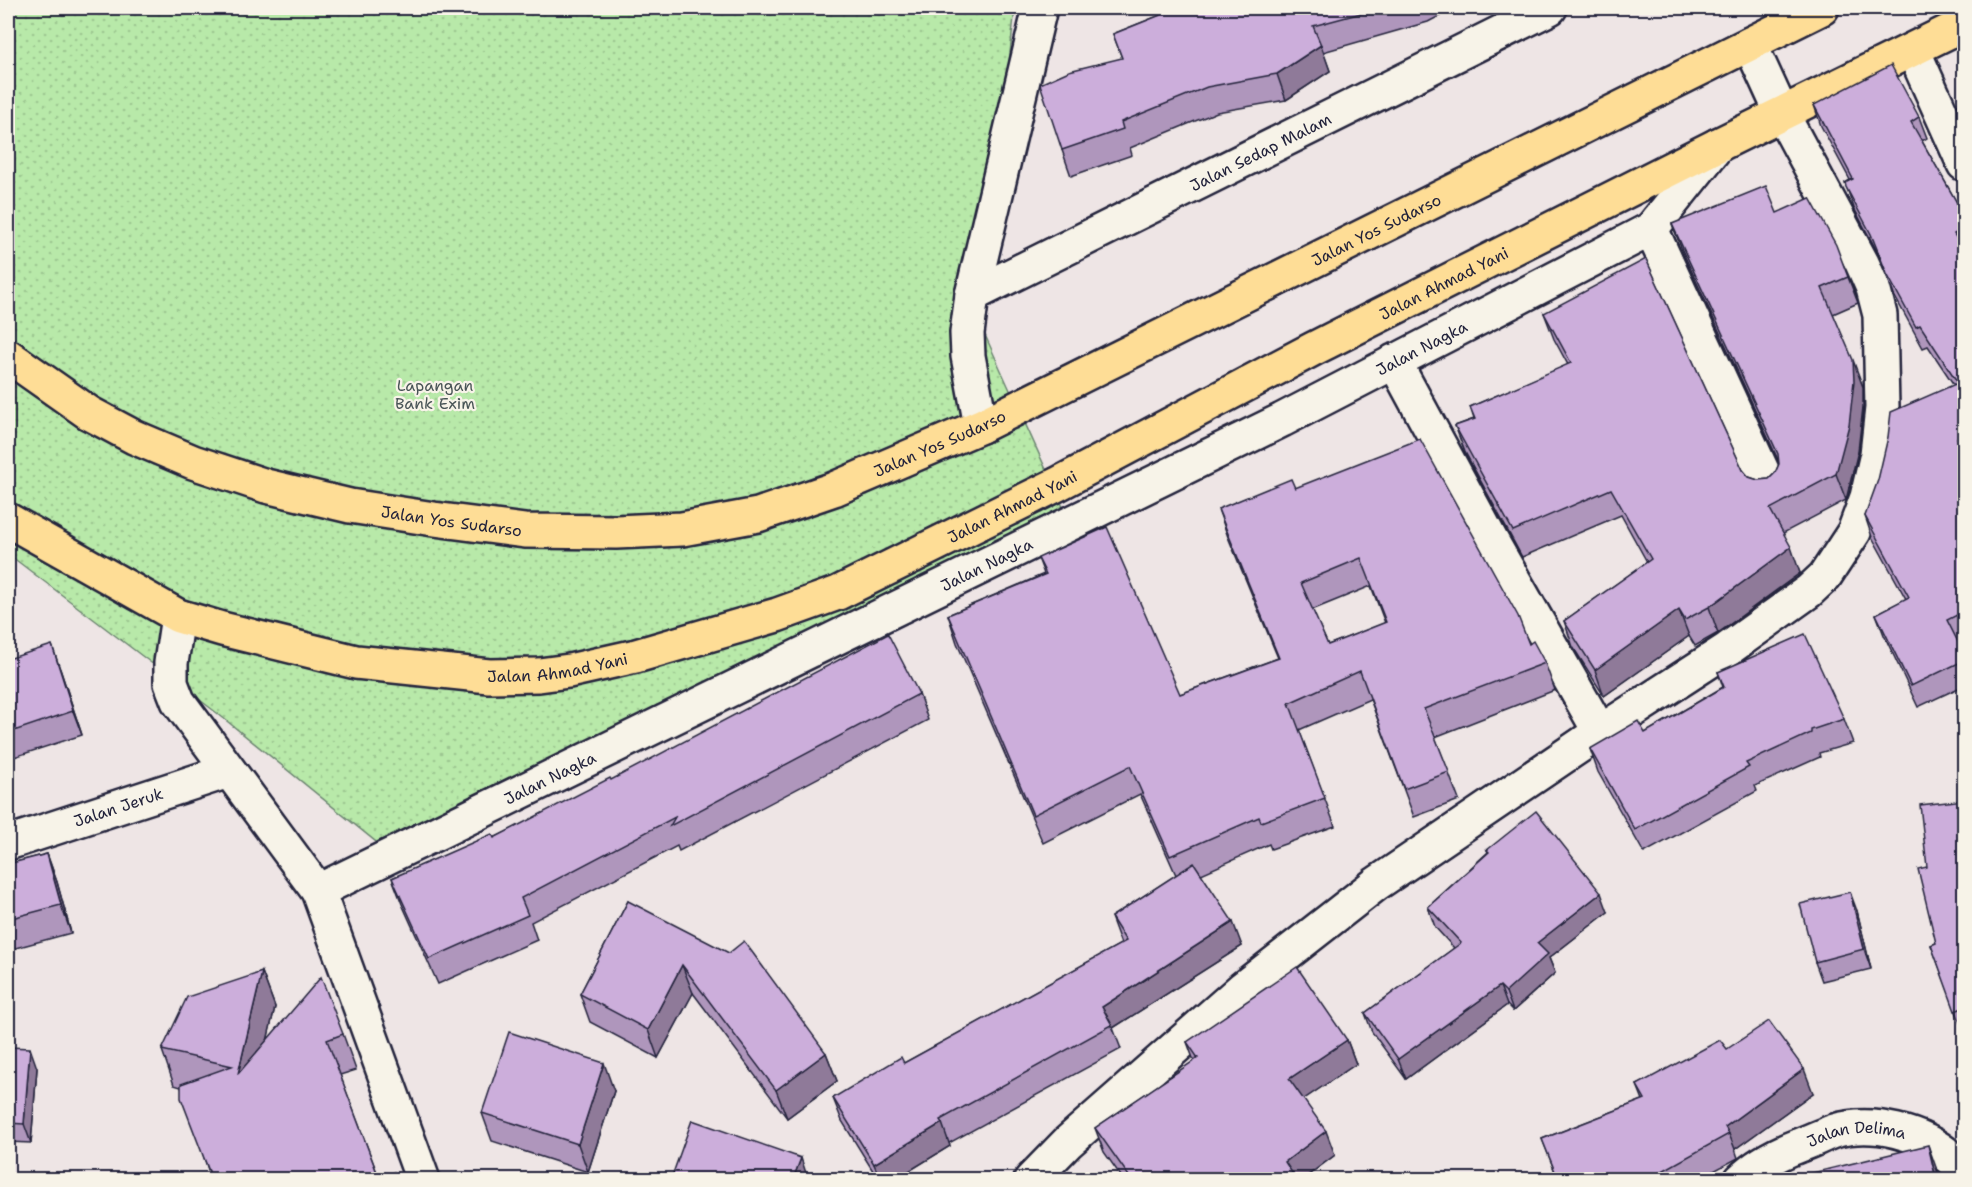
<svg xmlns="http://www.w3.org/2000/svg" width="1972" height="1187" font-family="'Shantell Sans',sans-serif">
<defs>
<pattern id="park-dots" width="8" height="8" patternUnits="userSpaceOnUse" patternTransform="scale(1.5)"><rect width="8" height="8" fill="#b8e9a9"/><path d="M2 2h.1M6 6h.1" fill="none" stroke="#9ec892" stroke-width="1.8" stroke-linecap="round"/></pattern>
</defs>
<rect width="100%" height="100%" fill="#eee5e5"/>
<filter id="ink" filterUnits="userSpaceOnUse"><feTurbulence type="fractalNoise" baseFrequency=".0167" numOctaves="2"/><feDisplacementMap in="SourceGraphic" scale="12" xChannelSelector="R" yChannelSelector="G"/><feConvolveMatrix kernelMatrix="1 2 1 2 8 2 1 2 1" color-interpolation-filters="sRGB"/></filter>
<g filter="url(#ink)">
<polygon fill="url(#park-dots)" stroke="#6d8672" stroke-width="1.5" points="8,8 1015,8 980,324 1073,529 380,845 217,713 8,554"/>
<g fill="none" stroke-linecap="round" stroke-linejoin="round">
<defs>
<g id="minor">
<polyline points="1913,50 1964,164"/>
<polyline points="1651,229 1770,488"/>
<path id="s1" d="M 972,295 L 1550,8"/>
<polyline points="1394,361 1491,540 1600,732"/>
<polyline points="981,426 968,356 967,333 972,295 1040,8"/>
<polyline points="178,616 171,663 171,683 178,701 318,891 423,1180"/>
<path id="s2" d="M 8,843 L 228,771"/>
<path id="s3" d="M 318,891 L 1282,420 L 1651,229 L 1718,145"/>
<polyline points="1031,1180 1068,1142 1243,988 1376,884 1600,732 1728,649 1809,591 1825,576 1854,532 1867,497 1877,454 1882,408 1880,315 1873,288 1862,263 1782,114 1750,44"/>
<path id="s4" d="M 1741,1180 C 1757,1164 1779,1153 1800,1145 C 1811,1141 1823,1135 1834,1131 C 1872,1120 1922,1132 1951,1158 C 1957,1163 1960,1171 1964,1177"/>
</g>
<g id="highway">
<path id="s5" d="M 8,356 L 89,413 L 134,437 L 193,462 L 266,486 L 350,506 L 434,519 L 525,531 L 616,532 L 682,529 L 758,515 L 834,489 L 981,426 L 1822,8"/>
<path id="s6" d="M 8,520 L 178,616 L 222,629 L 356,662 L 489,676 L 539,675 L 569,671 L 636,656 L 777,615 L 838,593 L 1058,484 L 1313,349 L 1718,145 L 1964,24"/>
</g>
</defs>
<use href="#minor" stroke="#22223b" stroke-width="38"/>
<use href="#highway" stroke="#22223b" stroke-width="38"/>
<use href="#minor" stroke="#f7f3e8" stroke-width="33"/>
<use href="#highway" stroke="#fedd96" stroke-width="33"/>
</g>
<g fill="#af96bc" stroke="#22223b" stroke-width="1.5" fill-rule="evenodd">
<polygon points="1178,8 1455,8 1428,22 1323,52 1330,71 1286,100 1217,112 1130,148 1132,155 1071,176 1062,150 1122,58 1113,34"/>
<polygon points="1814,105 1919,117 1927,138 1922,141 1965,217 1965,636 1957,640 1965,656 1965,685 1918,707 1884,635 1876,614 1906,599 1872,537 1865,516 1954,385 1928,346 1923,348 1894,295 1879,255 1854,208 1845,183 1850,180 1821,126"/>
<polygon points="1777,213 1848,277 1858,303 1833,314 1863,387 1863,407 1858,451 1846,500 1783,533 1800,573 1718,633 1695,646 1689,636 1604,696 1573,647 1564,621 1647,562 1621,515 1522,557 1465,452 1455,426 1474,419 1470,407 1568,365 1554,339 1544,313 1743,470 1749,477 1758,480 1769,479 1775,473 1779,464 1779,462 1682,250 1672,224"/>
<path d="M 1295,488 L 1529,644 L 1545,663 L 1555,690 L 1435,737 L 1459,800 L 1414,817 L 1370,699 L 1299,730 L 1335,826 L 1271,849 L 1269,844 L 1201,874 L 1242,946 L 1113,1028 L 1121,1049 L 949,1143 L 950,1146 L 896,1179 L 878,1179 L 842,1121 L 833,1098 L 904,1063 L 1121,944 L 1111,917 L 1176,875 L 1140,794 L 1043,843 L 957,643 L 948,615 L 1044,574 L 1038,558 L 1180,694 L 1278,658 L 1228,537 L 1218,509 ZM 1371,586 L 1385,623 L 1328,645 L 1312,610 Z"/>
<polygon points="8,659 60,669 82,735 8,759"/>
<polygon points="1718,672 1844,719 1853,743 1819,753 1820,757 1755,786 1757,791 1644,853 1598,772 1590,749 1645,733 1723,687"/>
<polygon points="919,694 928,720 679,851 677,846 531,922 537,940 438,984 402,904 392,878 494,838 611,780"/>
<polygon points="1965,800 1965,1029 1963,1030 1931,945 1936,943 1927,867"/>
<polygon points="1487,850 1608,912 1549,958 1555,973 1513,1011 1507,1005 1406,1079 1372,1032 1365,1013 1454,948 1435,927 1428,907 1488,852"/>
<polygon points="47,854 57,882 71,933 8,950 8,864"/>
<polygon points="628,901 826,1053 837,1081 787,1118 693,993 658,1058 590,1022 580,994"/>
<polygon points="1857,911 1871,969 1822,981 1815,962"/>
<polygon points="262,972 275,1007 267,1040 343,1034 356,1070 340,1075 379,1178 397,1179 211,1179 181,1087 174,1085 162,1050"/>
<polygon points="1347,1040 1356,1064 1303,1099 1335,1155 1303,1179 1123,1179 1104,1152 1095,1128 1194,1061 1187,1042"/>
<polygon points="8,1047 37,1068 31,1143 8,1142"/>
<polygon points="1727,1049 1813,1093 1735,1149 1738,1158 1699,1179 1558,1179 1542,1139 1643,1100 1637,1085"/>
<polygon points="614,1091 588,1172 492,1141 482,1113"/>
</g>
<g fill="#8f7a99" stroke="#22223b" stroke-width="1.5">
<polygon points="1321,45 1330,71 1286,100 1277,74"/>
<polygon points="1853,360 1863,387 1863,407 1858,451 1846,500 1836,474"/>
<polygon points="1791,547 1800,573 1718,633 1709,607"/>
<polygon points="1679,610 1689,636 1604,696 1595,670"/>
<polygon points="52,645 82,735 73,711"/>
<polygon points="47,854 57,882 71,933 61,905"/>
<polygon points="1850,892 1857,911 1871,969 1864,949"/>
<polygon points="1601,893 1608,912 1549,958 1555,973 1513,1011 1506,992 1537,943"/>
<polygon points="1233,922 1242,946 1113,1028 1102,1007"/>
<polygon points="682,965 693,993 658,1058 648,1030"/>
<polygon points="262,972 275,1007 251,1110 238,1074"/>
<polygon points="1500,986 1507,1005 1406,1079 1398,1059"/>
<polygon points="1347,1040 1356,1064 1298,1103 1289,1079"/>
<polygon points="30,1048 37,1068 31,1143 24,1124"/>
<polygon points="826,1053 837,1081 787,1118 776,1090"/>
<polygon points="604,1063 614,1091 588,1172 578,1144"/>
<polygon points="1804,1069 1813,1093 1735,1149 1729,1134 1725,1127"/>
<polygon points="942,1123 950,1146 896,1179 880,1179 874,1164"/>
<polygon points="1326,1131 1335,1155 1303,1179 1292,1179 1285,1162"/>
<polygon points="1928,1145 1938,1173 1939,1179 1936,1179"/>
<polygon points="801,1158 808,1179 793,1179"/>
</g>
<g fill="#ccaedb" stroke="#22223b" stroke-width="1.5" fill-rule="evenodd">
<polygon points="1178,8 1380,8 1313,26 1321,45 1277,74 1207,87 1121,122 1123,129 1062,150 1040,84 1069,71 1122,58 1113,34"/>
<polygon points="1891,65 1919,117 1911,122 1965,217 1965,228 1954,234 1965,252 1965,435 1957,438 1965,451 1965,611 1947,620 1965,656 1965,660 1911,686 1876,614 1909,597 1865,516 1878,480 1888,437 1891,412 1958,383 1920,325 1916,327 1887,274 1871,234 1846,187 1845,183 1853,179 1814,105"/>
<polygon points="1766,186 1777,213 1810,198 1836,245 1848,277 1822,288 1853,360 1854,381 1849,425 1836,474 1770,509 1791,547 1709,607 1685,620 1679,610 1595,670 1564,621 1651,559 1611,489 1513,531 1455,426 1475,419 1470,407 1571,363 1544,313 1646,259 1743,470 1749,477 1758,480 1769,479 1775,473 1779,464 1778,454 1672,224"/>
<path d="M 1420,439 L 1518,616 L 1529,644 L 1533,641 L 1545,663 L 1424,709 L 1449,772 L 1404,789 L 1360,671 L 1289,703 L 1325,798 L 1261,822 L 1259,817 L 1170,856 L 1130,766 L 1033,815 L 948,615 L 1046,574 L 1038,558 L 1107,527 L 1180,694 L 1279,658 L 1218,509 L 1291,479 L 1295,488 ZM 1361,558 L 1386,622 L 1328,645 L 1301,583 Z"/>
<polygon points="888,634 919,694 670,826 675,817 521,898 528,915 429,959 392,878 492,834 494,838 610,778 611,780"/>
<polygon points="1805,634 1844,719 1811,730 1811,733 1746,763 1749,767 1635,830 1590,749 1638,721 1645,733 1724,687 1718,672"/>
<polygon points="52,645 73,711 8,733 8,659"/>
<polygon points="1965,800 1965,1007 1955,1011 1931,945 1936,943 1918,869 1927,867 1920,805"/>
<polygon points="1536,811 1601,893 1537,943 1548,954 1506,992 1500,986 1398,1059 1365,1013 1461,943 1428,907 1489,852 1487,850"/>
<polygon points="47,854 61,905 8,919 8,864"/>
<polygon points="1194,863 1233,922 1102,1007 1112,1025 940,1120 942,1123 874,1164 833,1098 901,1057 904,1063 1126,941 1111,917"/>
<polygon points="1850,892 1864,949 1815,962 1800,904"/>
<polygon points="628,901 729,953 744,941 826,1053 776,1090 682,965 648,1030 580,994"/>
<polygon points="1297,967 1347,1040 1289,1079 1326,1131 1285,1162 1296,1179 1131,1179 1095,1128 1198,1058 1187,1042"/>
<polygon points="262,972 238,1074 321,977 343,1034 327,1040 379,1178 394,1172 396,1179 212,1179 181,1098 181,1084 232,1066 162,1050 187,997"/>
<polygon points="1769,1021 1804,1069 1725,1127 1729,1134 1648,1179 1558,1179 1542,1139 1645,1099 1637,1085 1720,1040 1727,1049"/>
<polygon points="509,1032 604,1063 578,1144 482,1113"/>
<polygon points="8,1047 30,1048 24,1124 8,1123"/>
<polygon points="692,1120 801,1158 793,1179 671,1179"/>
<polygon points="1928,1145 1936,1179 1788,1179"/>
</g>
</g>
<g text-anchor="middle" stroke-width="4.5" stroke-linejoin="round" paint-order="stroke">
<g font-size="16" fill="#22223b" stroke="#f7f3e8">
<text dy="6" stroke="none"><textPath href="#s1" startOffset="322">Jalan Sedap Malam</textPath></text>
<text dy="6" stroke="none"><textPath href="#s5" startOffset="1470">Jalan Yos Sudarso</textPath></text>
<text dy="6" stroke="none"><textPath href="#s6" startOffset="1554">Jalan Ahmad Yani</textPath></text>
<text dy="6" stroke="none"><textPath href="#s3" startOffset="1230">Jalan Nagka</textPath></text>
<text dy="6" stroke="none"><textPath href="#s5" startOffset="984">Jalan Yos Sudarso</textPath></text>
<text dy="6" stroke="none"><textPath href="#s6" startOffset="1068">Jalan Ahmad Yani</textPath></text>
<text dy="6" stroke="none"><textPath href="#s5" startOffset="480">Jalan Yos Sudarso</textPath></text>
<text dy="6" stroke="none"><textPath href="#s3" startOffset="744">Jalan Nagka</textPath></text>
<text dy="6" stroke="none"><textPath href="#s6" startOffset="582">Jalan Ahmad Yani</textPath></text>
<text dy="6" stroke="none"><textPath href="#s3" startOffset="258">Jalan Nagka</textPath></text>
<text dy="6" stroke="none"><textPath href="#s2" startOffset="116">Jalan Jeruk</textPath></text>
<text dy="6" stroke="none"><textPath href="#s4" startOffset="128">Jalan Delima</textPath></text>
</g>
<g font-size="16" fill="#485456" stroke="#f7f3e8">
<text x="435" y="391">Lapangan<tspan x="435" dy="18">Bank Exim</tspan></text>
</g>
</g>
<rect width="1972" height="1187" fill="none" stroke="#f7f3e8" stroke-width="30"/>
<rect x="15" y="15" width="1942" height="1157" fill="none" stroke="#22223b" stroke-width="2" filter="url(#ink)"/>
</svg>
